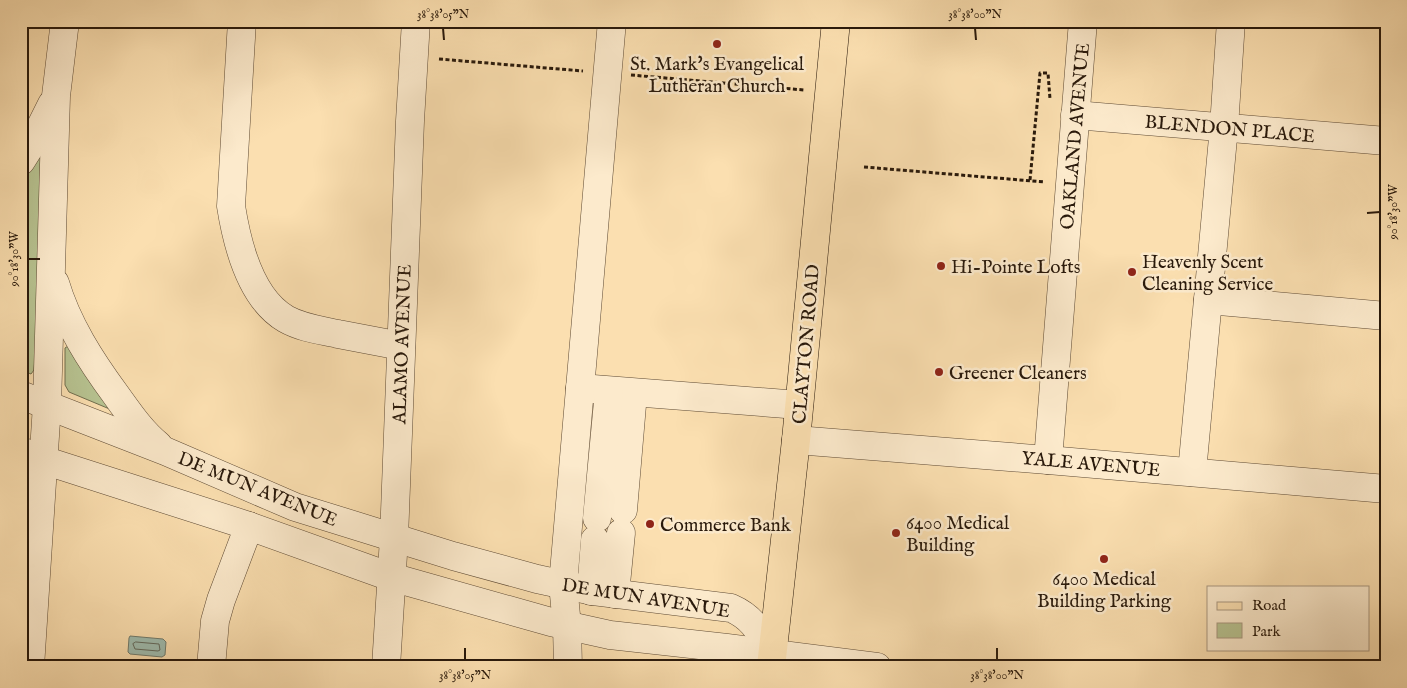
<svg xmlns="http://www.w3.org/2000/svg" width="1407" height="688" font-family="'IM FELL English',serif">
<rect width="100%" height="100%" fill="#fbdfb0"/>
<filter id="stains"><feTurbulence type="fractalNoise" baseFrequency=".004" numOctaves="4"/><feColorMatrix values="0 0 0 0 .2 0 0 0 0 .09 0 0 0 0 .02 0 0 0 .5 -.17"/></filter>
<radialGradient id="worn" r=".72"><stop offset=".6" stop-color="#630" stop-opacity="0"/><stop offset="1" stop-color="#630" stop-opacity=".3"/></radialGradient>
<g fill="#b7c391" stroke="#706e4e">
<polygon points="41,138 36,346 34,370 31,374 21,370 21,171"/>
<polygon points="68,346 112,410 69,392 65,385 65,348"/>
</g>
<polygon fill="#9fbcaf" stroke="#707b6d" points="130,636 163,639 166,642 165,655 162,657 130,654 128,652 129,638"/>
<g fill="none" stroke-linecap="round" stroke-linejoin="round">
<polygon stroke="#646a5d" stroke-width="1" points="136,642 159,644 160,650 158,651 135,649 133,644"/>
<defs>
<g id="minor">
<path d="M 242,21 L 231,206 C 237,244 250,298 286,319 C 302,328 320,330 338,334 C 359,338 380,342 401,346"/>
<polyline points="1075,115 1386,141"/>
<polyline points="21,161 33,142 52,104"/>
<path d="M 55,283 C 67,324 91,361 116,395 C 129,413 141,431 158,445"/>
<polyline points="1208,300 1386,316"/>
<polyline points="580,388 799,405"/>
<path d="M 21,395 L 165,451 L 295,507 L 453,556 L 537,579 L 593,591 L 731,608 C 754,618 760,633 772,653"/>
<polyline points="796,440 1048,460 1386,489"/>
<polyline points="21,451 43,460 249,526 391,577 551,622 610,635 727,648 877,667"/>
<polyline points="1048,460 1083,21"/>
<polyline points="1192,472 1224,127 1231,21"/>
<polyline points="623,510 633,393"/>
<polyline points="597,518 609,391"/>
<polyline points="591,591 595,540"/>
<polyline points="615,594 621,533"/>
<polyline points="30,667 47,405 56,96 65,21"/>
<polyline points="211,667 215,621 221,600 249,526"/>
<polyline points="386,667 394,538 410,121 416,21"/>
<polyline points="568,667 567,626 563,584 612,21"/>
</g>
<polyline id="major" points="771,667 796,440 836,21"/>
</defs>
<use href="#minor" stroke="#5e4a34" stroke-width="29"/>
<use href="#major" stroke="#29190b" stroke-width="29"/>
<g stroke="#29190b" stroke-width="3" stroke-dasharray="4 2.5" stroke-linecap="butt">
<polyline points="439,59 583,71"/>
<polyline points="631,75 804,90"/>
<polyline points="864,167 1045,182"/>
<polyline points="1030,180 1040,73 1048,73 1050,99"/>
</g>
<use href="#minor" stroke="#fceacc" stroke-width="28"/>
<use href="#major" stroke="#fbdfb0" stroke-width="28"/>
</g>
<path fill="none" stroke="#29190b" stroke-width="2" d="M 443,28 L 444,40M 975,28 L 976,40M 1367,213 L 1380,212M 28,259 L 40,259M 465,648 L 465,660M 997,648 L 997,660"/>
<g fill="#8f2418" stroke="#fceacc" stroke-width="2">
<circle cx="717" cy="44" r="5"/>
<circle cx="941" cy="266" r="5"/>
<circle cx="1132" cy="272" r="5"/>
<circle cx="939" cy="372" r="5"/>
<circle cx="650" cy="524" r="5"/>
<circle cx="896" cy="533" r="5"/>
<circle cx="1104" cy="559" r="5"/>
</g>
<g text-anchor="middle" stroke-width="5" stroke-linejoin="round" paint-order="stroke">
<g font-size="19" fill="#29190b" stroke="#fceacc" text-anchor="start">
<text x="717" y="70" text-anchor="middle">St. Mark's Evangelical<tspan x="717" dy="22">Lutheran Church</tspan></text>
<text x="1142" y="268">Heavenly Scent<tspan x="1142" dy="22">Cleaning Service</tspan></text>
<text x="951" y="273">Hi-Pointe Lofts</text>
<text x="949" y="379">Greener Cleaners</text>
<text x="906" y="529">6400 Medical<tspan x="906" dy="22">Building</tspan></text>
<text x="660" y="531">Commerce Bank</text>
<text x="1104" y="585" text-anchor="middle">6400 Medical<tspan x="1104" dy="22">Building Parking</tspan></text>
</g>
<g font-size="19" fill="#29190b" stroke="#fceacc">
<text transform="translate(1230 128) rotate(5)" y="7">BLENDON PLACE</text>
<text transform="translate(1074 136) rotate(-85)" y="7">OAKLAND AVENUE</text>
<text transform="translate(401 344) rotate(-88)" y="7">ALAMO AVENUE</text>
<text transform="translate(805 344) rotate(-85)" y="7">CLAYTON ROAD</text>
<text transform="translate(1091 463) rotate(5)" y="7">YALE AVENUE</text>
<text transform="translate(258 488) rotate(22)" y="7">DE MUN AVENUE</text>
<text transform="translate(646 597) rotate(9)" y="7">DE MUN AVENUE</text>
</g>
</g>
<rect width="1407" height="688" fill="none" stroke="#fbdfb0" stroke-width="55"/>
<rect x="1207" y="586" width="162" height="65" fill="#fceacc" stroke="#a8967f"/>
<rect x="1217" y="602" width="25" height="8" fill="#fbdfb0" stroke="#a8967f"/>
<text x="1252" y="610" font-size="15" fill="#29190b">Road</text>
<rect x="1217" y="623" width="25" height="15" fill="#b7c391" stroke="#a8967f"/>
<text x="1252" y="636" font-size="15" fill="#29190b">Park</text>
<rect x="28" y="28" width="1352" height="632" fill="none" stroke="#29190b" stroke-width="2"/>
<g font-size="12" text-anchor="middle" fill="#29190b">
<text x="443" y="18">38°38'05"N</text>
<text x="975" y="18">38°38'00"N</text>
<text transform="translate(1393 212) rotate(-90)" y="4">90°18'30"W</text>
<text transform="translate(14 259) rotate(-90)" y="4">90°18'30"W</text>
<text x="465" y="679">38°38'05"N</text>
<text x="997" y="679">38°38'00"N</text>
</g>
<rect width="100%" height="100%" filter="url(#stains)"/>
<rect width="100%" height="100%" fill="url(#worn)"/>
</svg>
